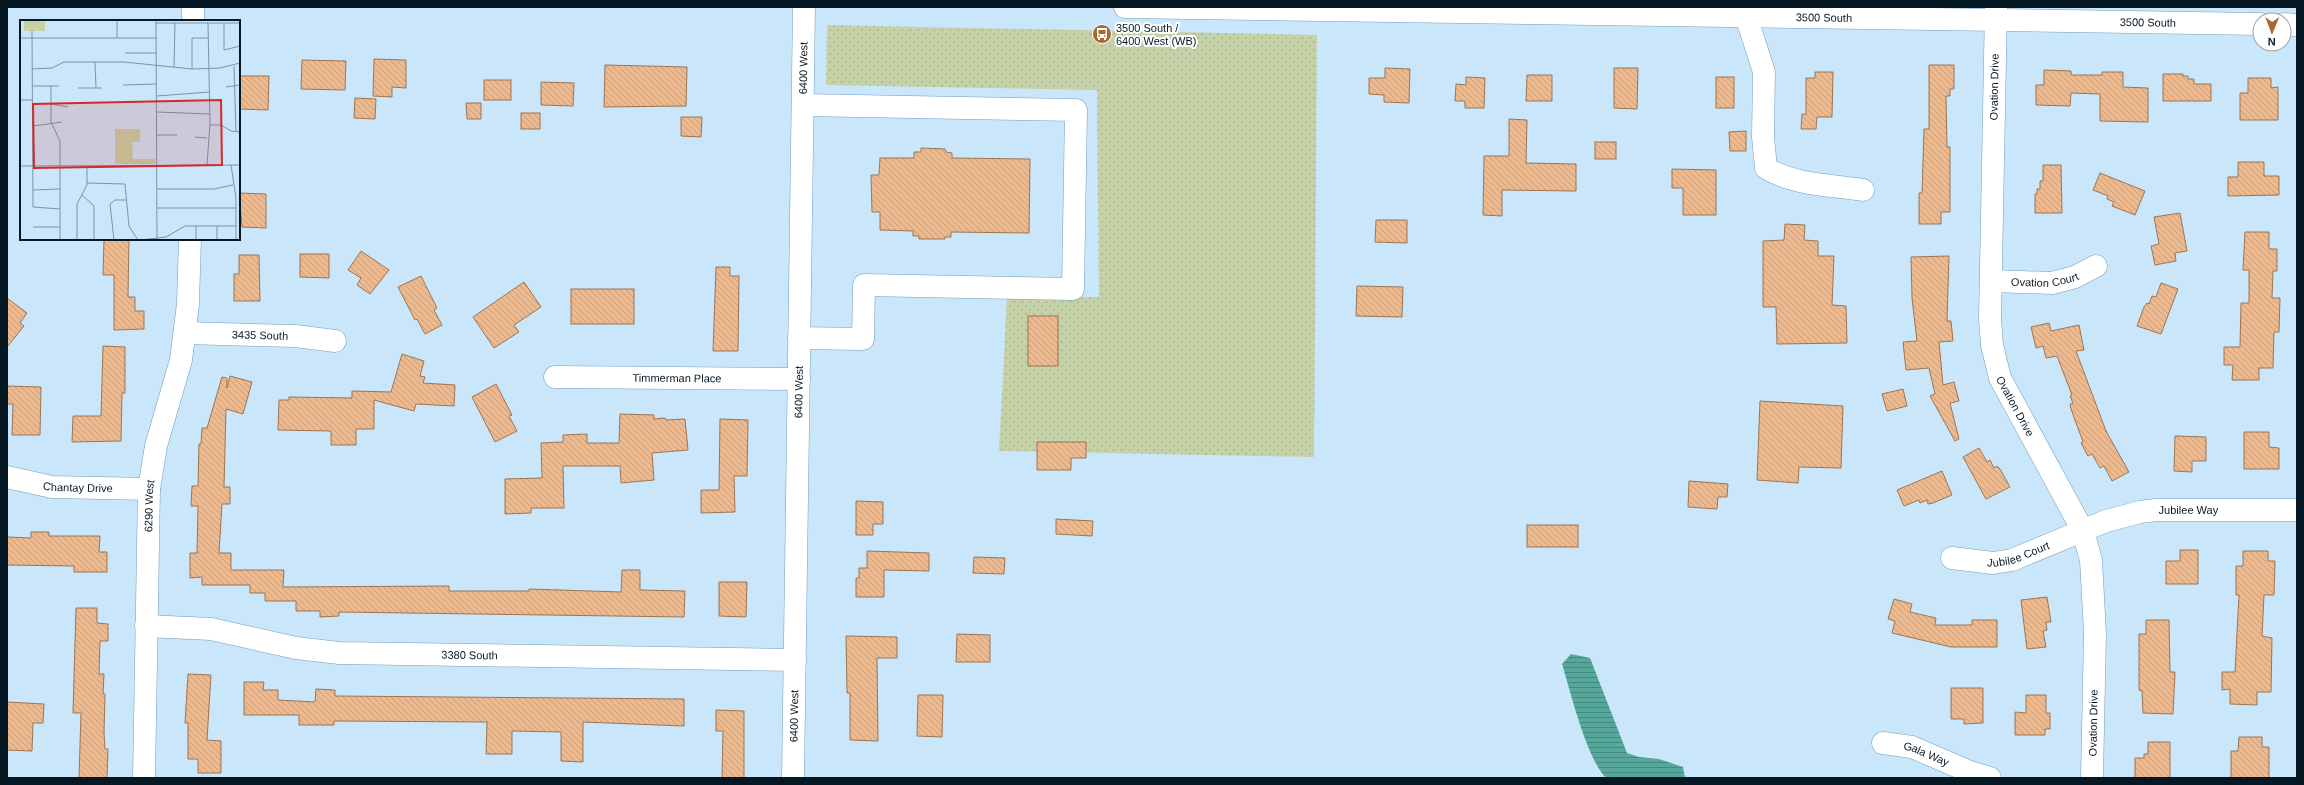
<svg xmlns="http://www.w3.org/2000/svg" width="2304" height="785" font-family="Arial,sans-serif">
<defs>
<pattern id="park-dots" width="8" height="8" patternUnits="userSpaceOnUse"><rect width="8" height="8" fill="#c5d2a7"/><path d="M2 2h.1M6 6h.1" fill="none" stroke="#a8b490" stroke-width="1.8" stroke-linecap="round"/></pattern>
<pattern id="water-rules" width="6" height="5" patternUnits="userSpaceOnUse"><rect width="6" height="5" fill="#55a89a"/><path d="M0 2.5h6" fill="none" stroke="#44887d"/></pattern>
<pattern id="building-back-hatch" width="6" height="6" patternUnits="userSpaceOnUse"><rect width="6" height="6" fill="#edb98d"/><path d="M-1 5l2 2M0 0l6 6M5-1l2 2" fill="none" stroke="#ca9e7a"/></pattern>
</defs>
<rect width="100%" height="100%" fill="#cae6fb"/>
<polygon fill="url(#park-dots)" points="827,25 1317,35 1314,457 999,451 1007,298 1099,297 1097,90 826,85"/>
<path fill="url(#water-rules)" d="M 1571,654 L 1590,658 L 1627,753 L 1639,757 L 1659,759 L 1683,767 L 1685,778 L 1606,778 C 1586,757 1571,693 1562,664 Z"/>
<g fill="url(#building-back-hatch)" stroke="#9c7553">
<polygon points="374,59 406,60 406,88 392,87 392,97 373,96"/>
<polygon points="302,60 346,61 345,90 301,89"/>
<polygon points="605,65 687,67 686,106 604,107"/>
<polygon points="1929,65 1954,65 1954,89 1950,89 1950,96 1946,96 1947,147 1950,147 1950,212 1941,212 1941,224 1919,224 1919,193 1922,193 1924,129 1929,129"/>
<polygon points="1385,68 1410,69 1409,103 1384,102 1384,95 1369,94 1369,78 1385,78"/>
<polygon points="1614,68 1638,68 1637,109 1614,108"/>
<polygon points="2044,70 2071,71 2071,75 2102,75 2102,72 2123,72 2123,87 2148,88 2148,122 2100,121 2100,94 2071,93 2070,106 2036,105 2036,85 2044,85"/>
<polygon points="1815,72 1833,72 1832,117 1817,117 1816,129 1801,129 1802,114 1806,114 1806,78 1815,78"/>
<polygon points="2163,74 2183,74 2183,76 2188,76 2188,79 2194,79 2194,84 2211,84 2211,101 2163,101"/>
<polygon points="1527,75 1552,75 1552,101 1526,101"/>
<polygon points="239,76 269,76 268,110 239,109"/>
<polygon points="1466,77 1485,78 1484,108 1465,108 1465,101 1455,101 1456,84 1466,85"/>
<rect x="1716" y="77" width="18" height="31"/>
<polygon points="2248,78 2271,78 2271,88 2278,87 2278,120 2240,120 2240,93 2248,93"/>
<rect x="484" y="80" width="27" height="20"/>
<polygon points="541,82 574,83 573,106 541,105"/>
<polygon points="355,98 376,99 375,119 354,118"/>
<polygon points="466,103 481,103 481,119 467,119"/>
<rect x="521" y="113" width="19" height="16"/>
<polygon points="681,117 702,117 701,137 681,136"/>
<polygon points="1509,119 1527,120 1526,163 1576,164 1576,191 1502,190 1502,216 1483,215 1484,156 1509,156"/>
<polygon points="1746,131 1746,151 1730,151 1729,132"/>
<rect x="1595" y="142" width="21" height="17"/>
<polygon points="921,148 945,149 946,152 952,153 952,158 1030,159 1029,233 951,232 951,237 945,237 945,239 919,239 919,236 913,236 913,231 880,230 880,212 872,212 871,175 879,175 880,158 914,158 914,152 921,152"/>
<polygon points="2238,162 2264,162 2264,176 2279,176 2279,195 2228,196 2228,177 2238,177"/>
<polygon points="2043,165 2061,165 2062,213 2035,213 2035,194 2037,194 2037,189 2040,189 2040,181 2043,181"/>
<polygon points="1672,169 1716,170 1716,215 1683,215 1683,188 1672,188"/>
<polygon points="2100,173 2145,191 2135,215 2112,206 2114,202 2107,199 2108,196 2093,190"/>
<polygon points="239,193 266,194 266,228 242,227"/>
<polygon points="2180,213 2187,251 2175,253 2176,261 2155,265 2151,246 2159,244 2154,217"/>
<polygon points="1376,220 1407,220 1407,243 1375,242"/>
<polygon points="1785,224 1805,225 1804,240 1818,241 1818,256 1834,256 1832,305 1846,306 1847,343 1777,344 1776,307 1763,307 1763,241 1784,240"/>
<polygon points="2245,232 2269,232 2269,249 2277,249 2277,271 2273,271 2272,298 2280,298 2279,332 2274,332 2273,368 2259,368 2259,380 2232,380 2233,365 2224,365 2224,347 2240,347 2241,303 2249,303 2249,270 2243,270"/>
<polygon points="104,239 129,239 128,297 135,297 135,311 144,311 144,329 114,330 114,275 103,275"/>
<polygon points="361,251 389,270 370,294 357,285 361,278 348,270"/>
<polygon points="300,254 329,254 329,278 300,277"/>
<polygon points="239,255 259,255 260,301 234,301 234,274 239,274"/>
<polygon points="1949,256 1947,321 1951,321 1953,341 1939,342 1943,385 1954,382 1959,401 1950,403 1959,439 1955,441 1930,396 1935,394 1929,368 1906,370 1903,342 1917,341 1912,298 1911,257"/>
<polygon points="716,267 730,267 730,276 739,276 738,351 713,351"/>
<polygon points="421,276 437,308 434,310 442,325 425,334 417,319 415,320 398,287"/>
<polygon points="524,282 541,307 514,325 519,332 494,348 473,317"/>
<polygon points="2161,283 2178,289 2161,334 2137,326 2144,307 2147,303 2149,304 2152,296 2156,297"/>
<polygon points="1357,286 1403,287 1402,317 1356,316"/>
<rect x="571" y="289" width="63" height="35"/>
<polygon points="7,298 27,313 20,323 24,326 7,347"/>
<rect x="1028" y="316" width="30" height="50"/>
<polygon points="2049,323 2051,331 2079,325 2084,350 2076,351 2106,431 2129,472 2112,481 2104,466 2100,468 2092,454 2088,456 2081,443 2083,442 2071,409 2070,404 2073,403 2070,396 2072,395 2057,356 2046,358 2043,346 2036,348 2031,327"/>
<polygon points="103,346 125,347 125,393 122,393 121,441 72,442 73,416 101,416"/>
<polygon points="402,354 424,361 420,376 425,377 423,383 455,385 454,406 416,404 414,411 374,400 374,429 356,429 356,445 331,445 331,431 278,430 279,400 289,400 289,397 352,398 352,391 391,392"/>
<polygon points="230,376 252,382 243,414 226,409 224,487 230,487 230,504 222,504 219,553 231,553 231,570 284,570 283,587 449,586 449,591 529,591 529,589 621,592 622,570 640,570 640,590 685,591 684,617 339,612 339,616 320,617 320,611 296,611 296,601 265,601 265,593 250,593 250,585 202,585 202,577 190,578 190,553 197,553 198,506 191,506 192,486 198,486 199,444 201,444 202,428 207,428 222,377 227,378 227,388"/>
<polygon points="496,384 512,415 509,416 517,431 495,442 472,397"/>
<polygon points="7,386 41,387 40,435 12,435 13,404 7,404"/>
<polygon points="1903,389 1907,406 1887,411 1882,394"/>
<polygon points="1760,401 1843,406 1841,468 1799,467 1798,483 1757,480"/>
<polygon points="620,414 654,415 654,419 665,418 666,420 685,419 688,450 652,453 654,480 621,483 620,466 563,466 564,508 531,508 531,513 505,514 505,479 542,478 541,443 563,442 563,435 587,434 587,443 619,443"/>
<polygon points="720,419 748,420 747,476 734,476 735,512 701,513 701,490 719,490"/>
<polygon points="2244,432 2269,432 2269,447 2279,448 2279,469 2244,469"/>
<polygon points="2175,436 2206,437 2206,461 2192,461 2192,472 2174,471"/>
<polygon points="1037,442 1086,442 1086,458 1071,458 1071,470 1037,470"/>
<polygon points="1979,448 1987,462 1990,460 1994,468 1997,466 2000,469 2010,487 1986,499 1963,457"/>
<polygon points="1942,471 1952,495 1933,503 1928,504 1927,500 1920,503 1919,500 1904,506 1897,490"/>
<polygon points="1689,481 1728,484 1727,497 1718,497 1717,509 1688,507"/>
<polygon points="856,501 883,502 883,524 873,524 873,535 856,535"/>
<polygon points="1056,519 1093,521 1092,536 1056,534"/>
<rect x="1527" y="525" width="51" height="22"/>
<polygon points="31,532 49,532 49,536 100,536 99,552 107,552 107,572 74,572 74,566 7,565 7,537 31,538"/>
<polygon points="2180,550 2198,550 2198,584 2166,584 2166,561 2180,561"/>
<polygon points="867,551 929,553 929,571 884,570 884,597 856,597 856,578 859,578 859,568 867,568"/>
<polygon points="2243,551 2268,551 2268,561 2275,561 2274,595 2264,595 2262,636 2272,638 2271,692 2257,692 2257,705 2230,704 2230,689 2222,690 2222,672 2235,672 2239,595 2236,595 2236,566 2243,566"/>
<polygon points="974,557 1005,558 1004,574 973,573"/>
<polygon points="719,582 747,582 746,617 719,616"/>
<polygon points="2047,597 2051,622 2046,622 2047,630 2043,631 2046,647 2027,649 2021,600"/>
<polygon points="1894,599 1912,604 1910,612 1936,618 1935,625 1972,625 1972,620 1997,620 1997,647 1951,647 1892,633 1895,621 1888,619"/>
<polygon points="76,608 97,608 97,623 108,624 108,641 100,641 99,674 104,674 103,694 105,694 104,732 105,749 108,749 107,778 79,778 81,713 73,713"/>
<polygon points="2146,620 2169,620 2170,672 2175,672 2173,714 2143,713 2142,691 2139,690 2139,634 2146,634"/>
<polygon points="957,634 990,635 990,662 956,662"/>
<polygon points="846,636 897,637 897,658 877,658 878,741 850,740 850,693 847,693"/>
<polygon points="188,674 211,675 207,740 221,741 221,773 198,773 198,759 188,759 188,723 185,723"/>
<polygon points="244,682 264,682 263,690 278,690 278,700 315,702 316,689 335,690 335,696 684,699 684,726 583,722 583,762 561,761 561,732 512,731 512,754 486,754 487,722 334,721 334,725 299,725 299,715 244,715"/>
<polygon points="1951,688 1983,688 1983,723 1964,724 1964,719 1951,719"/>
<polygon points="918,695 943,695 942,737 917,736"/>
<polygon points="2026,695 2046,695 2046,713 2050,713 2050,729 2045,729 2045,735 2015,735 2015,712 2026,713"/>
<polygon points="7,702 44,704 43,723 33,723 32,751 7,750"/>
<polygon points="716,710 744,711 744,778 722,778 723,731 716,731"/>
<polygon points="2239,737 2262,737 2262,747 2269,747 2269,778 2231,778 2231,751 2238,751"/>
<polygon points="2148,742 2170,742 2170,778 2135,778 2135,758 2144,758 2144,754 2148,754"/>
</g>
<g fill="none" stroke-linecap="round" stroke-linejoin="round">
<defs>
<g id="minor">
<path id="s1" d="M 1996,7 L 1990,319 L 1992,345 L 2000,378 L 2083,531 L 2091,560 L 2095,633 L 2092,778"/>
<path d="M 1746,16 L 1764,72 L 1763,137 L 1766,168 C 1793,185 1832,185 1863,190"/>
<polyline points="193,21 193,7"/>
<path id="s2" d="M 1991,281 L 2052,283 L 2075,277 L 2096,266"/>
<path id="s3" d="M 185,333 L 295,336 L 335,341"/>
<polyline points="799,338 863,339 864,285 1073,289 1076,110 803,105"/>
<path id="s4" d="M 555,377 L 799,379"/>
<path id="s5" d="M 7,477 L 52,487 L 149,489"/>
<path id="s6" d="M 1952,558 L 1993,563 L 2012,560 L 2106,521 L 2140,512 L 2156,510 L 2297,510"/>
<path id="s7" d="M 146,626 L 211,629 L 296,648 L 339,653 L 795,660"/>
<path id="s8" d="M 1883,743 L 1912,747 L 1970,772 L 1990,778"/>
<path id="s9" d="M 144,778 L 149,489 L 156,446 L 181,360 L 188,304 L 190,239"/>
<path id="s10" d="M 793,778 L 804,7"/>
</g>
<g id="major">
<path id="s11" d="M 1125,7 L 2260,24"/>
<polyline points="2284,24 2297,25"/>
</g>
</defs>
<use href="#minor" stroke="#719dbe" stroke-width="23"/>
<use href="#major" stroke="#719dbe" stroke-width="23"/>
<use href="#minor" stroke="#fff" stroke-width="22"/>
<use href="#major" stroke="#fff" stroke-width="22"/>
</g>
<defs>
<symbol id="bus-disc" viewBox="-11 -11 22 22"><circle r="9.5" fill="#a86a2f" stroke="#fff"/><path d="M-5-6H5V4H4V6H2V4H-2V6H-4V4H-5ZM-3.5-4V0h7V-4ZM-3.5 1.2v1.5H-2V1.2ZM2 1.2v1.5H3.5V1.2Z" fill="#fff"/></symbol>
</defs>
<g fill-rule="evenodd">
<use href="#bus-disc" x="1091" y="23" width="22" height="22"/>
</g>
<g text-anchor="middle" stroke-width="4" stroke-linejoin="round" paint-order="stroke">
<g font-size="11" fill="#071825" stroke="#fff">
<text dy="4" stroke="none"><textPath href="#s11" startOffset="699">3500 South</textPath></text>
<text dy="4" stroke="none"><textPath href="#s11" startOffset="1023">3500 South</textPath></text>
<text dy="4" stroke="none"><textPath href="#s10" startOffset="710">6400 West</textPath></text>
<text transform="translate(1994 87) rotate(-89)" y="4">Ovation Drive</text>
<text dy="4" stroke="none"><textPath href="#s2" startOffset="54">Ovation Court</textPath></text>
<text dy="4" stroke="none"><textPath href="#s3" startOffset="75">3435 South</textPath></text>
<text dy="4" stroke="none"><textPath href="#s4" startOffset="122">Timmerman Place</textPath></text>
<text dy="4" stroke="none"><textPath href="#s10" startOffset="386">6400 West</textPath></text>
<text dy="4" stroke="none"><textPath href="#s1" startOffset="404">Ovation Drive</textPath></text>
<text dy="4" stroke="none"><textPath href="#s5" startOffset="72">Chantay Drive</textPath></text>
<text dy="4" stroke="none"><textPath href="#s9" startOffset="272">6290 West</textPath></text>
<text dy="4" stroke="none"><textPath href="#s6" startOffset="246">Jubilee Way</textPath></text>
<text dy="4" stroke="none"><textPath href="#s6" startOffset="68">Jubilee Court</textPath></text>
<text dy="4" stroke="none"><textPath href="#s7" startOffset="326">3380 South</textPath></text>
<text dy="4" stroke="none"><textPath href="#s10" startOffset="62">6400 West</textPath></text>
<text transform="translate(2093 723) rotate(-89)" y="4">Ovation Drive</text>
<text dy="4" stroke="none"><textPath href="#s8" startOffset="45">Gala Way</textPath></text>
</g>
<g font-size="11" fill="#071825" stroke="#fff" text-anchor="start">
<text x="1116" y="32">3500 South /<tspan x="1116" dy="13">6400 West (WB)</tspan></text>
</g>
</g>
<g transform="translate(20 20)">
<rect width="220" height="220" fill="#cae6fb"/>
<path d="M 4,0 L 25,0 L 25,11 L 4,11 ZM 95,109 L 120,109 L 120,122 L 112,122 L 113,139 L 135,139 L 135,144 L 95,144 Z" fill="#c5d2a7"/>
<path fill="none" stroke="#7c94a5" stroke-width="1" d="M 136,0 L 137,220M 136,3 L 220,3M 204,3 L 204,30 L 220,26M 12,11 L 13,187 L 40,189M 0,18 L 136,18M 97,18 L 97,0 L 103,0M 105,33 L 136,33M 75,42 L 76,68M 214,46 L 216,112M 154,47 L 155,3M 12,49 L 32,48 L 44,42 L 104,42 L 172,49 L 200,48 L 220,43M 172,49 L 172,18 L 188,18M 103,65 L 137,64M 13,66 L 39,66M 31,66 L 31,102 L 40,121 L 40,220M 206,67 L 220,65M 58,68 L 82,68M 137,76 L 190,72M 0,80 L 13,80M 31,84 L 48,87M 137,92 L 190,94M 190,105 L 201,105 L 211,111 L 220,112M 13,106 L 42,102M 137,115 L 157,115M 175,117 L 187,118M 187,145 L 190,103 L 188,3M 211,145 L 216,178 L 216,220M 0,146 L 220,145M 67,163 L 105,164 L 109,206 L 118,220M 137,169 L 194,169 L 213,165M 13,170 L 40,169M 62,175 L 74,186 L 74,220M 137,188 L 216,188M 176,206 L 176,220M 197,206 L 197,220M 13,207 L 40,207M 57,220 L 57,184 L 67,165 L 67,146M 94,220 L 90,184 L 95,180 L 107,180M 121,220 L 146,217 L 165,206 L 216,206"/>
<path fill="#d62828" fill-opacity="0.15" stroke="#d62828" stroke-width="2" d="M 201,80 L 202,145 L 14,148 L 13,84 Z"/>
<rect width="220" height="220" fill="none" stroke="#071825" stroke-width="2"/>
</g>
<rect width="2304" height="785" fill="none" stroke="#071825" stroke-width="16"/>
<g transform="translate(2272 32) rotate(181)"><circle r="19" fill="#ffffff" stroke="#9ca3a8"/>
<path d="M0-3L7 15L0 10L-7 15Z" fill="#a86a2f"/>
<text y="-6" font-size="11" font-weight="bold" text-anchor="middle" fill="#071825">N</text>
</g>
</svg>
